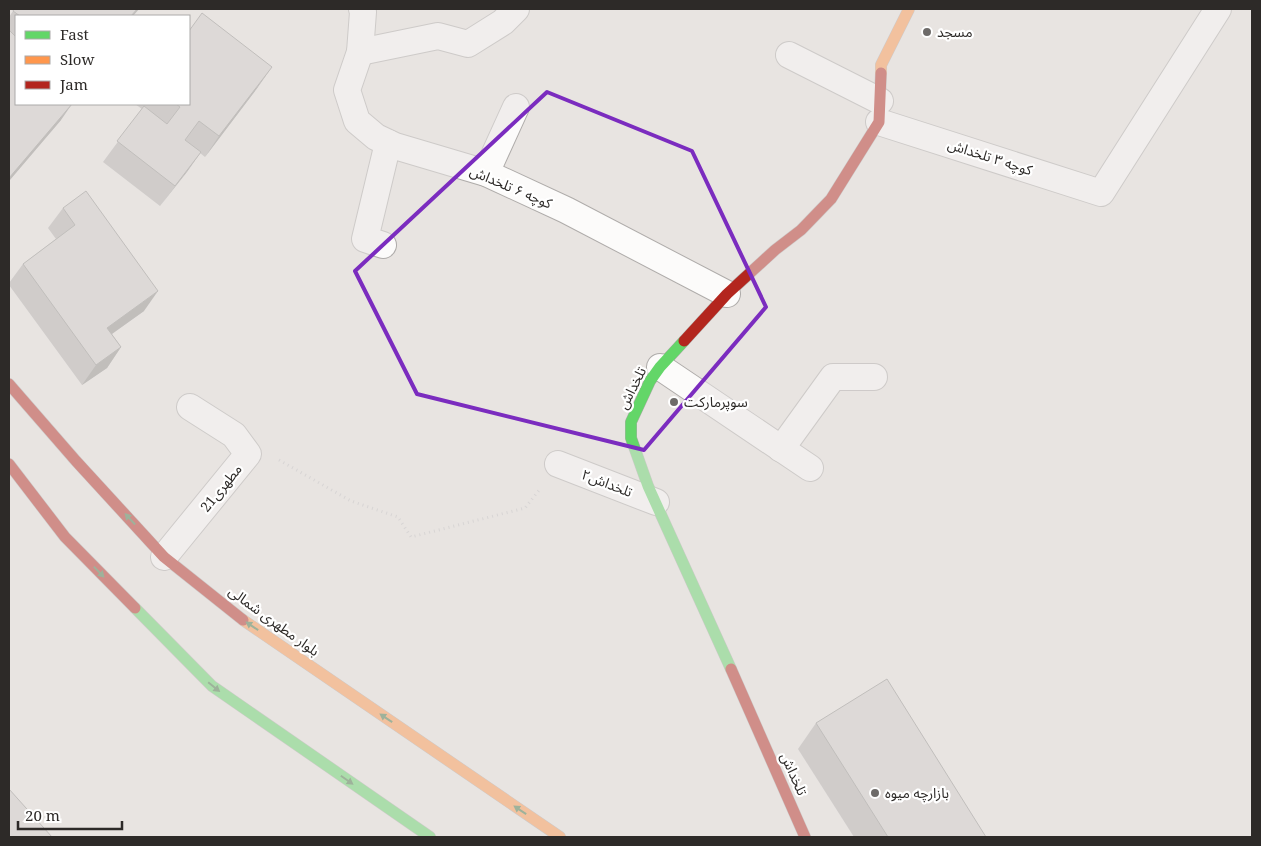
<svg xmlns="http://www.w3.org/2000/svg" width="1261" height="846" font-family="'Noto Serif','Noto Sans Arabic',serif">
<rect width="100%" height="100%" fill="#e8e4e1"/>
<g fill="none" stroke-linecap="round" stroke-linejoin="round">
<defs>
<g id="street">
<polyline points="362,9 363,12 360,52 347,90 357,121 376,137 395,146 486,173 566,210 727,294"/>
<polyline points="360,52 438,36 468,44 503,22 516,9"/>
<polyline points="789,55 880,101"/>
<polyline points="879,122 1101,193 1218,9"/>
<polyline points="486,173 516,107"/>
<polyline points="383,245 365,239 388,143"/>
<polyline points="660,367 810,468"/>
<polyline points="781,449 833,377 874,377"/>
<polyline points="558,464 656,502"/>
<polyline points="164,557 248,454 234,435 190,407"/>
</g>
<g id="fast">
<polyline points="684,341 660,367 650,381 631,422 631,438 648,486 731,669"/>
<polyline points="135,608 212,686 430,837"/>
</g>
<g id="slow">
<polyline points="881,73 881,65 909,9"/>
<polyline points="243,620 560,837"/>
</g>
<g id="jam">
<polyline points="684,341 727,294 775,250 801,230 831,199 879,122 881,73"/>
<polyline points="9,384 76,461 164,557 243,620"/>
<polyline points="9,464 65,537 135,608"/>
<polyline points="731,669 805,837"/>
</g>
</defs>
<use href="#street" stroke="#afacaa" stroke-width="28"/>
<use href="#fast" stroke="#afacaa" stroke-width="12"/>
<use href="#slow" stroke="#afacaa" stroke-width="12"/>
<use href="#jam" stroke="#afacaa" stroke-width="12"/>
<polyline stroke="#c5c3c3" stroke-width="3" stroke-dasharray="1 4" stroke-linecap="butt" points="279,460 351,501 398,517 411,537 525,508 540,489"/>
<use href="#street" stroke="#fcfbfa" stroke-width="26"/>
<use href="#fast" stroke="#63d668" stroke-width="11"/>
<use href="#slow" stroke="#ff974d" stroke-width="11"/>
<use href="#jam" stroke="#b3261e" stroke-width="11"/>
</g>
<g fill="#b3b0ae">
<polygon points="13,11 133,16 16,16 16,104 61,120 9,181 9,17"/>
<polygon points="258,87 205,157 200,153 160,206 103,162 142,109 135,104 189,104"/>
<polygon points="63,208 144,311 112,334 121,347 107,368 82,385 9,285 9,283 23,264 56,239 48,228"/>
<polygon points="816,723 986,837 854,837 798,749"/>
</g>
<g fill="#92908d">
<polygon points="137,9 139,9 133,16 131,16"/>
<polygon points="272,67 258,87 205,157 219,136"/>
<polygon points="72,104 61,120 9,181 9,178"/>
<polygon points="201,152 187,172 160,206 175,186"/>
<polygon points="158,291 144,311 92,348 107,328"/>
<polygon points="121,347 107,368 82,385 96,365"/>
</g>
<g fill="#d0cdca" stroke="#92908d">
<polygon points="14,9 137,9 131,16 20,16 13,11"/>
<polygon points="202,13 272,67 219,136 199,121 185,140 201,152 175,186 117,141 144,106 167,124 180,107 176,104 189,104 189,31"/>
<polygon points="9,30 16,37 16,104 72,104 9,178"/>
<polygon points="86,191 158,291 107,328 121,347 96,365 23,264 75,225 63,208"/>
<polygon points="887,679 986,837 888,837 816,723"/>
<polygon points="9,789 52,837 9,837"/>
</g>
<defs><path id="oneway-solid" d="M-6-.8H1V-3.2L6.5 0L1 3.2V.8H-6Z" transform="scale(1.25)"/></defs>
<g fill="#457745">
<use href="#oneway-solid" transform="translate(130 519) rotate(-133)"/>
<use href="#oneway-solid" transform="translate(99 572) rotate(46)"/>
<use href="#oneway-solid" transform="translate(252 626) rotate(-146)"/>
<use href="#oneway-solid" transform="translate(214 687) rotate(39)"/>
<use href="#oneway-solid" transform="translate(386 718) rotate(-146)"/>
<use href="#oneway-solid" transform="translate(347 780) rotate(35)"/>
<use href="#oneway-solid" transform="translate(520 810) rotate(-146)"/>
</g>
<path d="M0 0H1261V846H0ZM 547,92 L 692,151 L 766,307 L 644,450 L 417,394 L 355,271 Z" fill="#e8e4e1" fill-opacity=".55" fill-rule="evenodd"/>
<path fill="none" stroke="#7b2cbf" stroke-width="4" stroke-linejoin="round" d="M 547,92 L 692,151 L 766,307 L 644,450 L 417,394 L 355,271 Z"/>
<g fill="#6e6b69" stroke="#fff" stroke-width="2">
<circle cx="927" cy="32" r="5"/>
<circle cx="674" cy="402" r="5"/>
<circle cx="875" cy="793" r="5"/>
</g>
<g text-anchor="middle" stroke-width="4.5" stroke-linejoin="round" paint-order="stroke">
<g font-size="14" fill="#2d2a28" stroke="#fff" text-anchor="start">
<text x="937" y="37">مسجد</text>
<text x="684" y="407">سوپرمارکت</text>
<text x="885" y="798">بازارچه میوه</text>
</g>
<g font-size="14" fill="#2d2a28" stroke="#fff">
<text transform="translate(990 157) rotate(18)" y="5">کوچه ۳ تلخداش</text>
<text transform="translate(511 187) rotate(23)" y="5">کوچه ۶ تلخداش</text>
<text transform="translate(632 388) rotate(-63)" y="5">تلخداش</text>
<text transform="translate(607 483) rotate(21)" y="5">۲تلخداش</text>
<text transform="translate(221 488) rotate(-51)" y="5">21مطهرى</text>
<text transform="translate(274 621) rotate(36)" y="5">بلوار مطهرى شمالى</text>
<text transform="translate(794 774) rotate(66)" y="5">تلخداش</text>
</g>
</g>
<rect width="1261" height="846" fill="none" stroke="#2d2a28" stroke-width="20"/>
<rect x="15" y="15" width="175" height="90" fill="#ffffff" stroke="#abaaa9"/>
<rect x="25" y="31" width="25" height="8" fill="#63d668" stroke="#abaaa9"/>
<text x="60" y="40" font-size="15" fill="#2d2a28">Fast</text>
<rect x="25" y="56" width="25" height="8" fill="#ff974d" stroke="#abaaa9"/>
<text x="60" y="65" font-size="15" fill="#2d2a28">Slow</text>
<rect x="25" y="81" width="25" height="8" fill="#b3261e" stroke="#abaaa9"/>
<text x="60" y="90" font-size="15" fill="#2d2a28">Jam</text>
<path d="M18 821v8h104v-8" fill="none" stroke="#2d2a28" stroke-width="2.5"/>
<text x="25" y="821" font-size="15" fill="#2d2a28" stroke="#ffffff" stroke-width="4" paint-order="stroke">20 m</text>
</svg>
